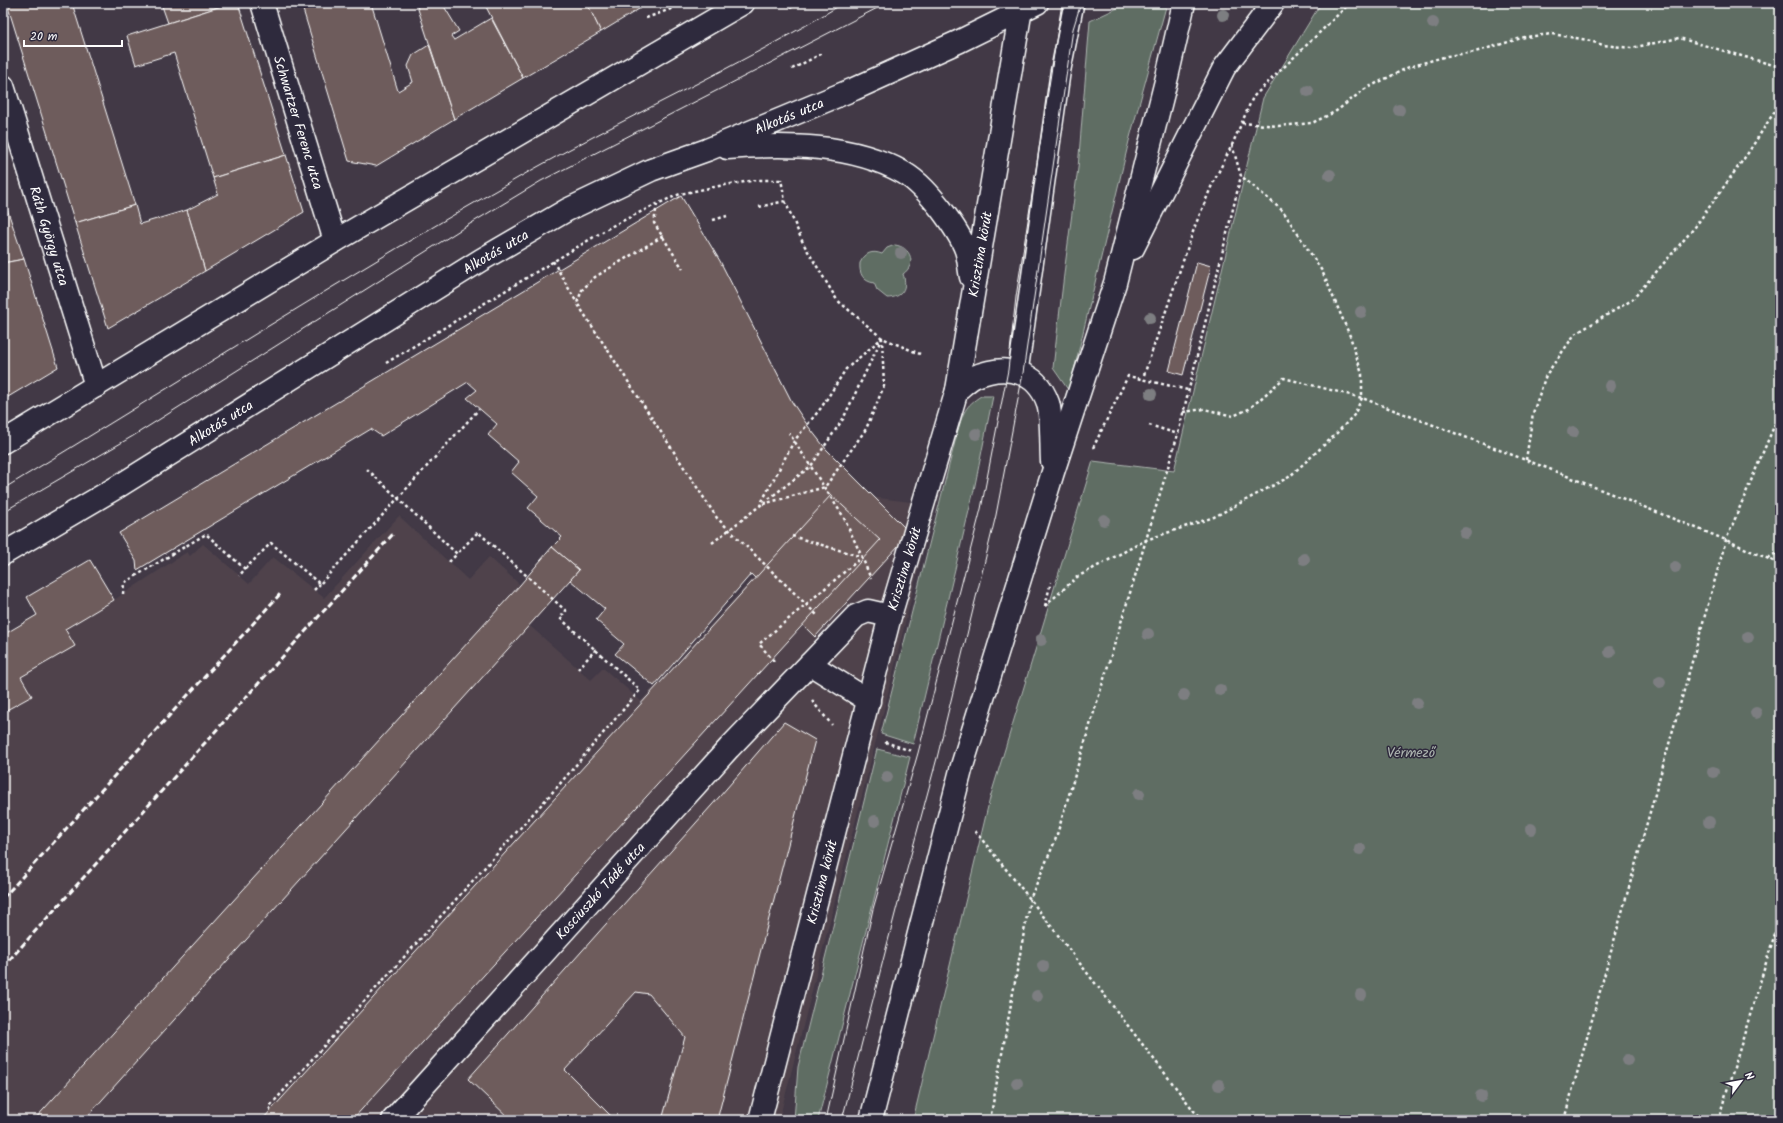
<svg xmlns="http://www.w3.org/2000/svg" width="1783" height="1123" font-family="Kalam,sans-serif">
<rect width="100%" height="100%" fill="#423946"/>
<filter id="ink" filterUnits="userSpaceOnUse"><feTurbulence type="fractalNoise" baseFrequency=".025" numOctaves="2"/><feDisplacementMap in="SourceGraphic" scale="8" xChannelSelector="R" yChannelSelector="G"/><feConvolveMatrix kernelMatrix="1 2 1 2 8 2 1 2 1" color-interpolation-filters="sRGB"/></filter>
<g filter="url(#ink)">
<polygon fill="#4f434c" points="831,492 934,505 882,717 779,1120 3,1120 3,712 32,696 21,677 74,646 65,629 114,600 187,552 190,556 203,544 249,584 273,557 324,598 399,516 468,580 489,557 546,608 530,626 591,680 603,668 641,701"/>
<g fill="#5e6d63" stroke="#aeb6b1">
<polygon points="1128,3 1167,3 1129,141 1069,391 1053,368 1065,266 1078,168 1090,21"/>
<polygon points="1321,3 1780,3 1780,1120 913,1120 990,798 1093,461 1174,471 1263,98"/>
<path d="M 895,245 C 911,247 917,264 903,274 C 908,288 902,298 887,298 L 877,290 L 874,283 C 863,281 859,274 860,263 C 865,253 872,250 882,254 L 887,248 Z"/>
<path d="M 981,396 L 993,396 L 974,490 L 913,744 L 881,734 L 958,430 C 963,413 965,406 981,396 Z"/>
<polygon points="877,749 910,757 818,1120 794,1120 798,1067"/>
</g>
<g fill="#6e5b5b" stroke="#fff">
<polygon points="12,3 72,3 135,205 75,223 7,4"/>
<polygon points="161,3 231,3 168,23"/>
<polygon points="231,3 238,3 286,155 213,178 174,53 136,65 127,36"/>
<polygon points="301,3 371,3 398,91 413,82 408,66 413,55 429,45 454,119 376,166 349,161"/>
<polygon points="416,3 431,3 433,6 437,3 442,3 459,31 451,36 454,40 491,18 523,78 454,119"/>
<polygon points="484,3 587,3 601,32 523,78"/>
<polygon points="587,3 649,3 601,32"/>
<polygon points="286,155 304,212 205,271 187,210 218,194 213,178"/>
<polygon points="681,196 720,261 792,402 808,426 826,449 910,533 815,637 751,574 654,686 615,654 624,644 596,620 605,609 570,580 579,570 552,547 562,537 528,508 538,496 511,472 519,462 488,435 497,424 467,398 477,390 468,382 381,436 371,429 137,570 136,561 119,533"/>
<polygon points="3,197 24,259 3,263"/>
<polygon points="135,205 140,224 187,210 205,271 108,328 75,223"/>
<polygon points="24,259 58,367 3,400 3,263"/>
<polygon points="1197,262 1211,266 1183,375 1169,371"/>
<polygon points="831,495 880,540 352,1120 262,1120"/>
<polygon points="552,547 579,570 84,1120 34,1120 520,585"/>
<polygon points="90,560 114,600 65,629 75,646 21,677 32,696 3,712 3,635 37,615 27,597"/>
<polygon points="784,722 815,740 717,1120 662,1120 685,1037 649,994 636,992 565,1070 615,1120 511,1120 468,1079 720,796"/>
</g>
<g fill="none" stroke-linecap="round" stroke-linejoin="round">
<defs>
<polyline id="lane" points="1018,372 1060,74 1074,3"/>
<g id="street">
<path id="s1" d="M 262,3 L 335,241"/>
<path id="s2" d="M 3,86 L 96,386"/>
<polyline points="810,664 869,701"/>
<path id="s3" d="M 393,1120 L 729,748 L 856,616 L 868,611 L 890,616"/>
</g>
<g id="secondary">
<path d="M 727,148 C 785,144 852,143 904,173 C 919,182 930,195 941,209 C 950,221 961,236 966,250 C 969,259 969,269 971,277"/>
<polyline points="1133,248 1224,68 1273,3"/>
<path d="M 957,390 C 962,386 968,380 974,377 C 1004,364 1036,369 1048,403 C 1052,414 1051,447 1052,461"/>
<polyline points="3,442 335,241 743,3"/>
<path id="s4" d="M 3,554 L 119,486 L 481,260 L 567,210 L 651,170 L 707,150 L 854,89 L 960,41 L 1037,3"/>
<path id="s5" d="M 760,1120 L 890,616 L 957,390 L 1022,3"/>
<polyline points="871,1120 962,766 1053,472 1115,283 1167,77 1184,3"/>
</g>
</defs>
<use href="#lane" stroke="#fff" stroke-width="22"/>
<use href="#street" stroke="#fff" stroke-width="25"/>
<use href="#secondary" stroke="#fff" stroke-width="25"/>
<g stroke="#fff" stroke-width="2.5" stroke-dasharray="3 3" stroke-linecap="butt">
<polyline points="790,8 799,3"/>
<polyline points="646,18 674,8"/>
<polyline points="792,69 823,53"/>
<polyline points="1242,123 1278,126 1312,123 1335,112 1365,89 1409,67 1447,56 1475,52 1525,37 1552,34 1587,40 1603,45 1631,48 1679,38 1780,67"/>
<polyline points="785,201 803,243 837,300 882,338 920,354"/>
<polyline points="657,204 654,223 683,269"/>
<polyline points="759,207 785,201 781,179"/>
<polyline points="713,220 727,216"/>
<polyline points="663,236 595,277 582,290 577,303 717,518 817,615"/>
<polyline points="553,261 577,303"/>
<polyline points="386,363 612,226 657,204 680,194 719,186 757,180 781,180"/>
<polyline points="1144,375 1195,226 1212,185 1232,145 1253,97 1350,3"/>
<polyline points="1183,412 1204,409 1233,416 1249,409 1284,378 1362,398 1547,468 1726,540 1780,564"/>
<polyline points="1149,425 1178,434"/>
<polyline points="1093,448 1128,376 1188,390"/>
<polyline points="1526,460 1533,413 1546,375 1575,334 1632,300 1695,227 1748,153 1780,103"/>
<polyline points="763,504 825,487 866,429 884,386 882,339"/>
<polyline points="792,536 862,557 871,579"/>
<polyline points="712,543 811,466 843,419 882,338 846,369 821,408 794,441 760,505"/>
<polyline points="1768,558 1778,552 1780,553"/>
<polyline points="449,562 457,554"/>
<polyline points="245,569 271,543 320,584 479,409"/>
<polyline points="314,590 320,584"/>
<polyline points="123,594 124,583 206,534 245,569 239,576"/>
<polyline points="1045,606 1077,577 1146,540 1214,517 1289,477 1334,436 1354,415 1362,398 1362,374 1350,336 1322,271 1283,211 1241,176"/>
<polyline points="1045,606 1051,582"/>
<polyline points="774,661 759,644 862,557 843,516 789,433"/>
<polyline points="578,669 596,649"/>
<polyline points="812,701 832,725"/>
<polyline points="885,742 911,751"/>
<polyline points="975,831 1030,899 1194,1111 1204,1120"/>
<polyline points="271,1110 269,1107 558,786 640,690 560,618 566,611 478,532 457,554 367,469"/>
<polyline points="355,1117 358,1120"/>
<polyline points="990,1120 1030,899 1055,841 1178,434 1241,176 1232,145"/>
<polyline points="1564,1120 1726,540 1780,412"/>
<polyline points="1718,1120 1780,917"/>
</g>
<use href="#lane" stroke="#2f2a3d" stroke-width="19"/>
<use href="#street" stroke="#2f2a3d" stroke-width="22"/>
<use href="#secondary" stroke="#2f2a3d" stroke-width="22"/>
<g stroke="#fff" stroke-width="1">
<path d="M 3,489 C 178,383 351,272 530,171 C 633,113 742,65 844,3"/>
<polyline points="3,512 133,436 460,230 541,181 887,3"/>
<polyline points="826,1120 873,909 918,753 981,509 1008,370 1016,297 1062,3"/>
<polyline points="842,1120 896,910 937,758 996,515 1023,373 1073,29 1081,3"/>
</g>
<g stroke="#fff" stroke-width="3" stroke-dasharray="6 3" stroke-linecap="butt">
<polyline points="3,898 281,593"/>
<polyline points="3,967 394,533"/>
</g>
</g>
<g fill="#7d7e81">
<circle cx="1223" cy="15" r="6"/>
<circle cx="1433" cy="23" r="6"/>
<circle cx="1308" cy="91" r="6"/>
<circle cx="1399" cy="110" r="6"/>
<circle cx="1330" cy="175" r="6"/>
<circle cx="901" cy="253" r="6"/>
<circle cx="1361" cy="312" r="6"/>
<circle cx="1150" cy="318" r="6"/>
<circle cx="1610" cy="386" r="6"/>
<circle cx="1151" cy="394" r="6"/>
<circle cx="1573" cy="432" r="6"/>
<circle cx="976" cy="434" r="6"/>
<circle cx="1104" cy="520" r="6"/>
<circle cx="1465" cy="533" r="6"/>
<circle cx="1304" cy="559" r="6"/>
<circle cx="1675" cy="567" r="6"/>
<circle cx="1148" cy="634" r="6"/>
<circle cx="1748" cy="637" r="6"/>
<circle cx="1041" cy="640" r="6"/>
<circle cx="1610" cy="652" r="6"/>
<circle cx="1660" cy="682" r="6"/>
<circle cx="1220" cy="690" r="6"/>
<circle cx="1184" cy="695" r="6"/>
<circle cx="1417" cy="703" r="6"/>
<circle cx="1756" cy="713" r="6"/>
<circle cx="1713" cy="772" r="6"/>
<circle cx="887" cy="777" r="6"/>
<circle cx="1139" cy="794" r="6"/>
<circle cx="875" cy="821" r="6"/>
<circle cx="1709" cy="822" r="6"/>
<circle cx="1531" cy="829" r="6"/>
<circle cx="1360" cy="849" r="6"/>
<circle cx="1043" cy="966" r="6"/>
<circle cx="1361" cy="995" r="6"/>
<circle cx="1037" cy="996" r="6"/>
<circle cx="1627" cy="1060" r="6"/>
<circle cx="1017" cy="1083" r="6"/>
<circle cx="1219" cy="1085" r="6"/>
<circle cx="1481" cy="1096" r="6"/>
</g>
</g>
<g text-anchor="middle" stroke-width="3" stroke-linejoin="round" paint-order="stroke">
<g font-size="14" fill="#fff" stroke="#2f2a3d">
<text dy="5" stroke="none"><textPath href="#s4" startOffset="902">Alkotás utca</textPath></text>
<text dy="5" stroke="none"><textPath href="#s1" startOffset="125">Schwartzer Ferenc utca</textPath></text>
<text dy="5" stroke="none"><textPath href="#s2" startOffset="157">Ráth György utca</textPath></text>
<text dy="5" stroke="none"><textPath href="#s4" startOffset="578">Alkotás utca</textPath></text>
<text dy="5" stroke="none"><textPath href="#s5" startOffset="894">Krisztina körút</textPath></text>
<text dy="5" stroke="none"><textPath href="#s4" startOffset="254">Alkotás utca</textPath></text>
<text dy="5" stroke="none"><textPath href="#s5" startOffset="570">Krisztina körút</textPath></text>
<text dy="5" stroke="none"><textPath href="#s5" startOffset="246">Krisztina körút</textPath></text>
<text dy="5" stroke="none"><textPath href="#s3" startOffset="309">Kosciuszkó Tádé utca</textPath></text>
</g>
<g font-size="14" fill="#aeb6b1" stroke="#2f2a3d">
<text x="1411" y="757">Vérmező</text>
</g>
</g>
<rect width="1783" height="1123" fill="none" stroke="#2f2a3d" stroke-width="16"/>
<rect x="8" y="8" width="1767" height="1107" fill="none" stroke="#fff" stroke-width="1.5" filter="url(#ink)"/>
<g transform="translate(1741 1081) rotate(58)" stroke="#2f2a3d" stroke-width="3" paint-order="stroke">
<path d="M0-3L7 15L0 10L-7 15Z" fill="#ffffff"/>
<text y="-6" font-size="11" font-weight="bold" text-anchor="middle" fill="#ffffff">N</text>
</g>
<path d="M24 40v6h98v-6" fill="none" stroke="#ffffff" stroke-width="2"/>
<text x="30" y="40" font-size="12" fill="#ffffff" stroke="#2f2a3d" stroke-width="3" paint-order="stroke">20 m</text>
</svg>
